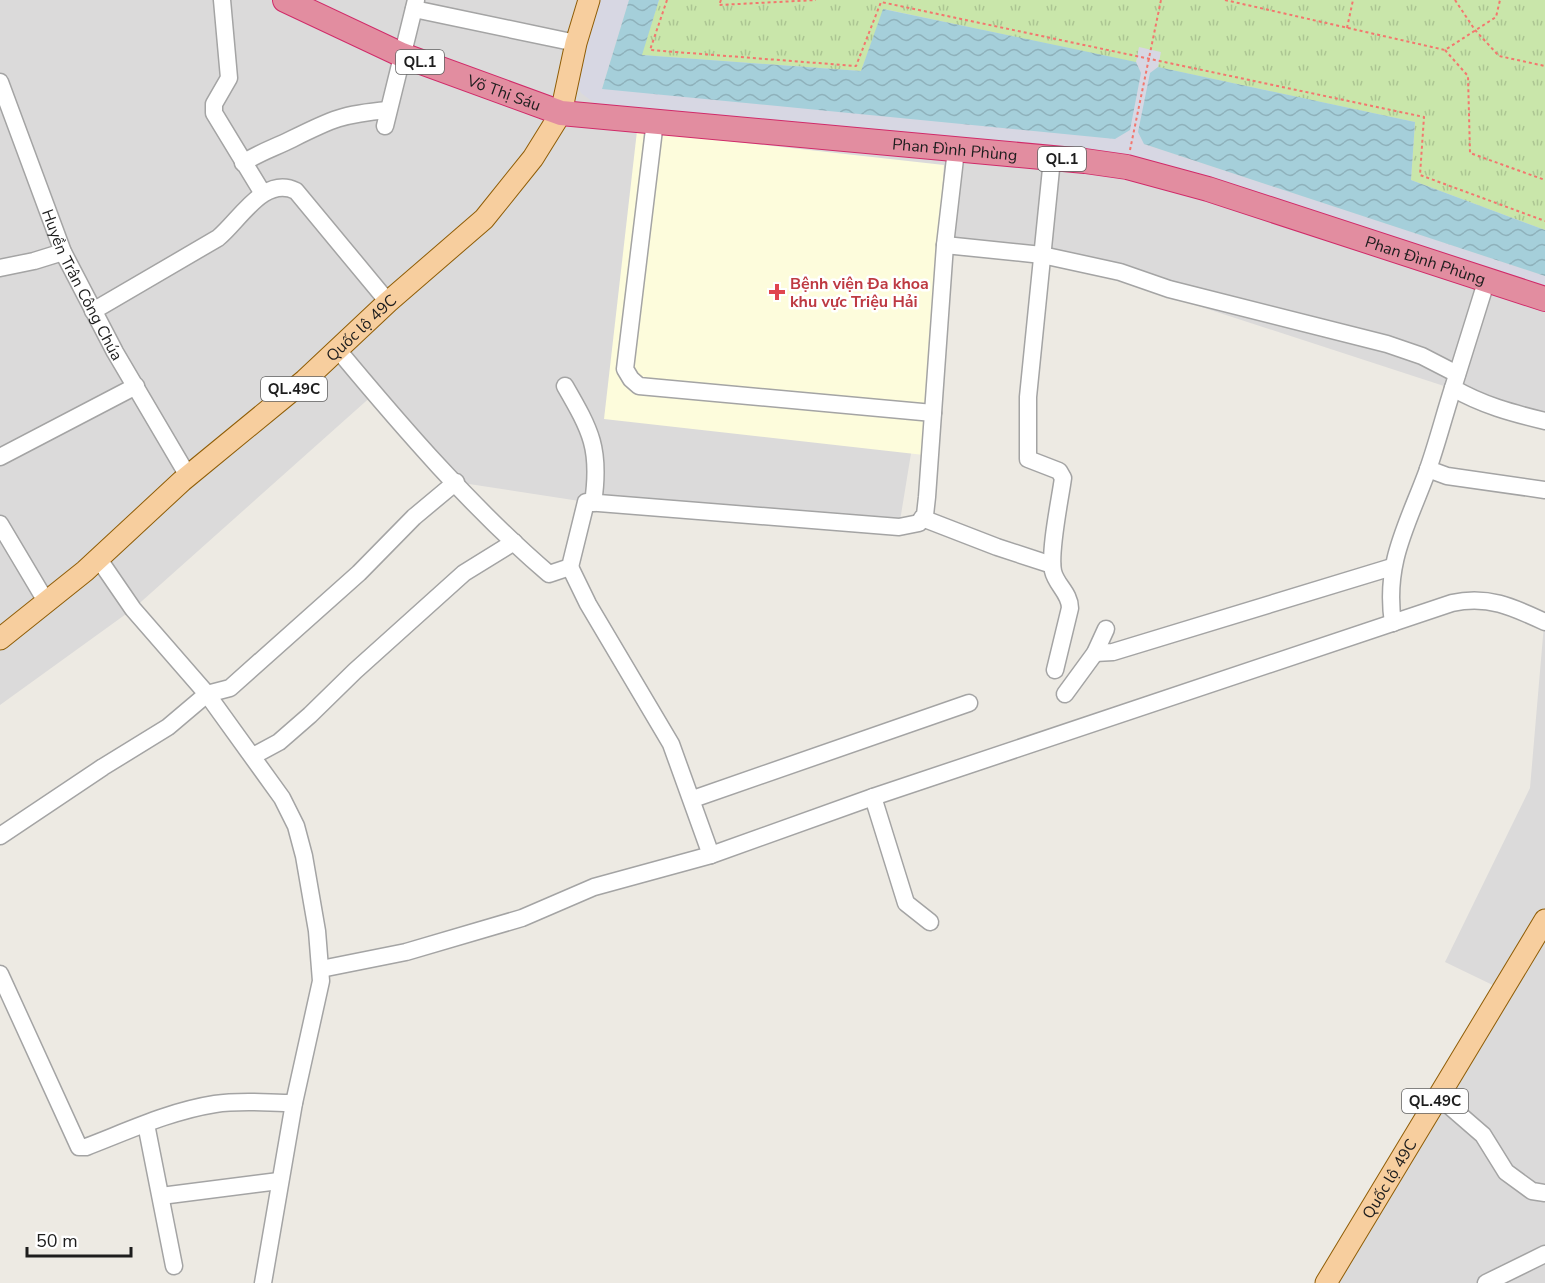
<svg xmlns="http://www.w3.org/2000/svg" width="1545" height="1283" font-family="'Nunito Sans',sans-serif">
<defs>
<pattern id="grass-tufts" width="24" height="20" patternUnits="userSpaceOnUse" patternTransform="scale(1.5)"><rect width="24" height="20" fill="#c9e6aa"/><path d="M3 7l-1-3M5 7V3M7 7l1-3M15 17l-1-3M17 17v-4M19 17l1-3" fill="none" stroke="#acc592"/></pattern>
<pattern id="water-waves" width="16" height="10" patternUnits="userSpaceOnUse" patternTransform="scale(1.5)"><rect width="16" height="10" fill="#a5cfda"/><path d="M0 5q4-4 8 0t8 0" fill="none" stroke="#8eb1bb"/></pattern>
</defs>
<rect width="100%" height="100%" fill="#edeae3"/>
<g fill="#dbdada">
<polygon points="0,0 1545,0 1545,419 1042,255 945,245 899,527 586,502 456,482 374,394 133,609 0,705"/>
<polygon points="1545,613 1545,1283 1332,1283 1503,990 1445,962 1530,788"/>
</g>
<polygon fill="#fdfcdc" points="637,131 944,165 924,455 604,419"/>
<polygon fill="url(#grass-tufts)" points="659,0 1545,0 1545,230 1411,180 1415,122 884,9 861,71 641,55"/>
<polygon fill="#d7d7e3" points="598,0 629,0 602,88 1141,73 1136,62 1139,47 1161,52 1158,67 1150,74 1144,144 1545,276 1545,292 1213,184 601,108 581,93 577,84 579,59"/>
<g fill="url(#water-waves)">
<polygon points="629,0 659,0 642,55 861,71 883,9 1136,62 1141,73 1130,130 1115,139 602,89"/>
<polygon points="1158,67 1415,122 1411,180 1545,230 1545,276 1144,144 1138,132 1150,73"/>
</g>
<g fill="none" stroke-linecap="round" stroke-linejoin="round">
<defs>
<g id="minor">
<polyline points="222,0 229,78 214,104 214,113 262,192"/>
<polyline points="414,9 576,43"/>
<path id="s1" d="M 0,82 L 63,252 L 115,352 L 188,476"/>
<polyline points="655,121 625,369 631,379 639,386 933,413"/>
<polyline points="385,126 416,0"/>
<path d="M 1052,159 L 1028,397 L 1028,459 L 1059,471 L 1063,478 C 1060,500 1049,551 1053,571 C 1056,585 1070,593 1070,608 L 1055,670"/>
<path d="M 243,163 C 260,152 274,148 292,139 C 332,119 343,114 388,110"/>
<polyline points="945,245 1042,255 1120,272 1169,289 1387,344 1422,356 1457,374"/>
<polyline points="0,268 34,261 63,252"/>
<path d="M 1487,279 L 1453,388 C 1482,405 1512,413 1545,421"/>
<path d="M 93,311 L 218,238 C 240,220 264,175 296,191 L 388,302"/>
<path d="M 338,350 C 403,428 472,508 549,574 L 570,567 L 586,502 L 899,527 L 919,523 L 925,515 L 927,497 L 945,245 L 956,150"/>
<path d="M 565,386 C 591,431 601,449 593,503"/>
<polyline points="0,457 136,386"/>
<polyline points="1428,469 1447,476 1545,490"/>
<polyline points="922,518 997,547 1052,565"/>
<polyline points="0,524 47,603"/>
<polyline points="98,558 133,609 207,694 282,798 296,826 304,856 317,931 321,981 294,1103 263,1283"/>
<polyline points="570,567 588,604 671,744 711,855"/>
<path d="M 1393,623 C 1384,563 1407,526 1427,472 C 1437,444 1444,416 1453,388"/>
<polyline points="1095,653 1113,652 1392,567"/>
<polyline points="1065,694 1095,653 1106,629"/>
<polyline points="253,756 279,742 310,715 355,671 464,573 514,542"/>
<polyline points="873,797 906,903 930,922"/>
<polyline points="693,799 969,703"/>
<polyline points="0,836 103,767 168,727 207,694 230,688 359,573 414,517 456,482"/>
<path d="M 321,969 L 406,952 L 522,918 L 594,887 L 711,855 L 873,797 L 1452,603 C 1488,595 1513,607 1545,622"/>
<path d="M 0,974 L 79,1147 L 86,1147 C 128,1131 170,1111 215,1104 C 240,1100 268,1103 294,1103"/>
<polyline points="1438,1096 1483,1135 1506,1172 1532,1191 1545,1193"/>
<polyline points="146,1124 174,1266"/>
<polyline points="161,1196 279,1181"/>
<polyline points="1486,1283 1545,1254"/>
</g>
<g id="major">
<path id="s2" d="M 0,639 L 85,571 L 182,481 L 305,380 L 388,302 L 484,219 L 533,158 L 561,113 L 576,43 L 589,0"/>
<path id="s3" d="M 1326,1283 L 1545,920"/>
</g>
<g id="highway">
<path id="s4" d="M 285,0 L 402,55 L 561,113 L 1085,161 L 1127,167 L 1208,189 L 1545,299"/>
</g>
</defs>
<use href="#minor" stroke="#a4a4a4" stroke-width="19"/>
<use href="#major" stroke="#8f5d06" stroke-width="23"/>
<use href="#highway" stroke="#d02b69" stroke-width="26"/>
<g stroke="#f3776e" stroke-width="2" stroke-dasharray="3 3" stroke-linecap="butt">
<polyline points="667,0 650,50 856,66 881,2 1424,117 1420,175 1545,221"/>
<polyline points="721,0 719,5 816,0"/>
<polyline points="1225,0 1445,50 1496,17 1500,0"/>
<polyline points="1455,0 1475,30 1499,56 1545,66"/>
<polyline points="1347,28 1353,0"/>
<polyline points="1445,50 1468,76 1470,153 1545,180"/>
<polyline points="1130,150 1161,0"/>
</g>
<use href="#minor" stroke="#fff" stroke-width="16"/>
<use href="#major" stroke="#f7ce9e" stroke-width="21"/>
<use href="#highway" stroke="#e28da0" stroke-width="24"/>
</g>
<path fill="#e0444e" stroke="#fff" stroke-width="2" d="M774 283h6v6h6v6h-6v6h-6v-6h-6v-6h6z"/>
<g text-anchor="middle" stroke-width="5" stroke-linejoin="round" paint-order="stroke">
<g fill="#fff" stroke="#616161" stroke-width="1.5">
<rect x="396" y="50" width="48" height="24" rx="4.5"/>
<rect x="1038" y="147" width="48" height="24" rx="4.5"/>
<rect x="261" y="377" width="66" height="24" rx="4.5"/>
<rect x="1402" y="1089" width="66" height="24" rx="4.5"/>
</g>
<g font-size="15" font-weight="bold" fill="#1d1d1d">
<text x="420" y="67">QL.1</text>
<text x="1062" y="164">QL.1</text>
<text x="294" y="394">QL.49C</text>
<text x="1435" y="1106">QL.49C</text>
</g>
<g font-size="16" fill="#1d1d1d" stroke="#fff">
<text dy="6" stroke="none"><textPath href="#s4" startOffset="238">Võ Thị Sáu</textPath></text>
<text dy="6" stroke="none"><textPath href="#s4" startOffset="694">Phan Đình Phùng</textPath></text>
<text dy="6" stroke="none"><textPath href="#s4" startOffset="1180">Phan Đình Phùng</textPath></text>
<text dy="6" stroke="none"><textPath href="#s1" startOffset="219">Huyền Trân Công Chúa</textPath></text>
<text dy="6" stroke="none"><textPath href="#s2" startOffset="477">Quốc lộ 49C</textPath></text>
<text dy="6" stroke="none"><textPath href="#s3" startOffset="122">Quốc lộ 49C</textPath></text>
</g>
<g font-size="16" font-weight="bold" fill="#be3a42" stroke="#fff" text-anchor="start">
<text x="790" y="289">Bệnh viện Đa khoa<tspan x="790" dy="18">khu vực Triệu Hải</tspan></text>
</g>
</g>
<path d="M27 1247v9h104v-9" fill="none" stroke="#1d1d1d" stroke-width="3"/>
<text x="36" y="1247" font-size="18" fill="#1d1d1d" stroke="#ffffff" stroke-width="4.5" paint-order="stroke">50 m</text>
</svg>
